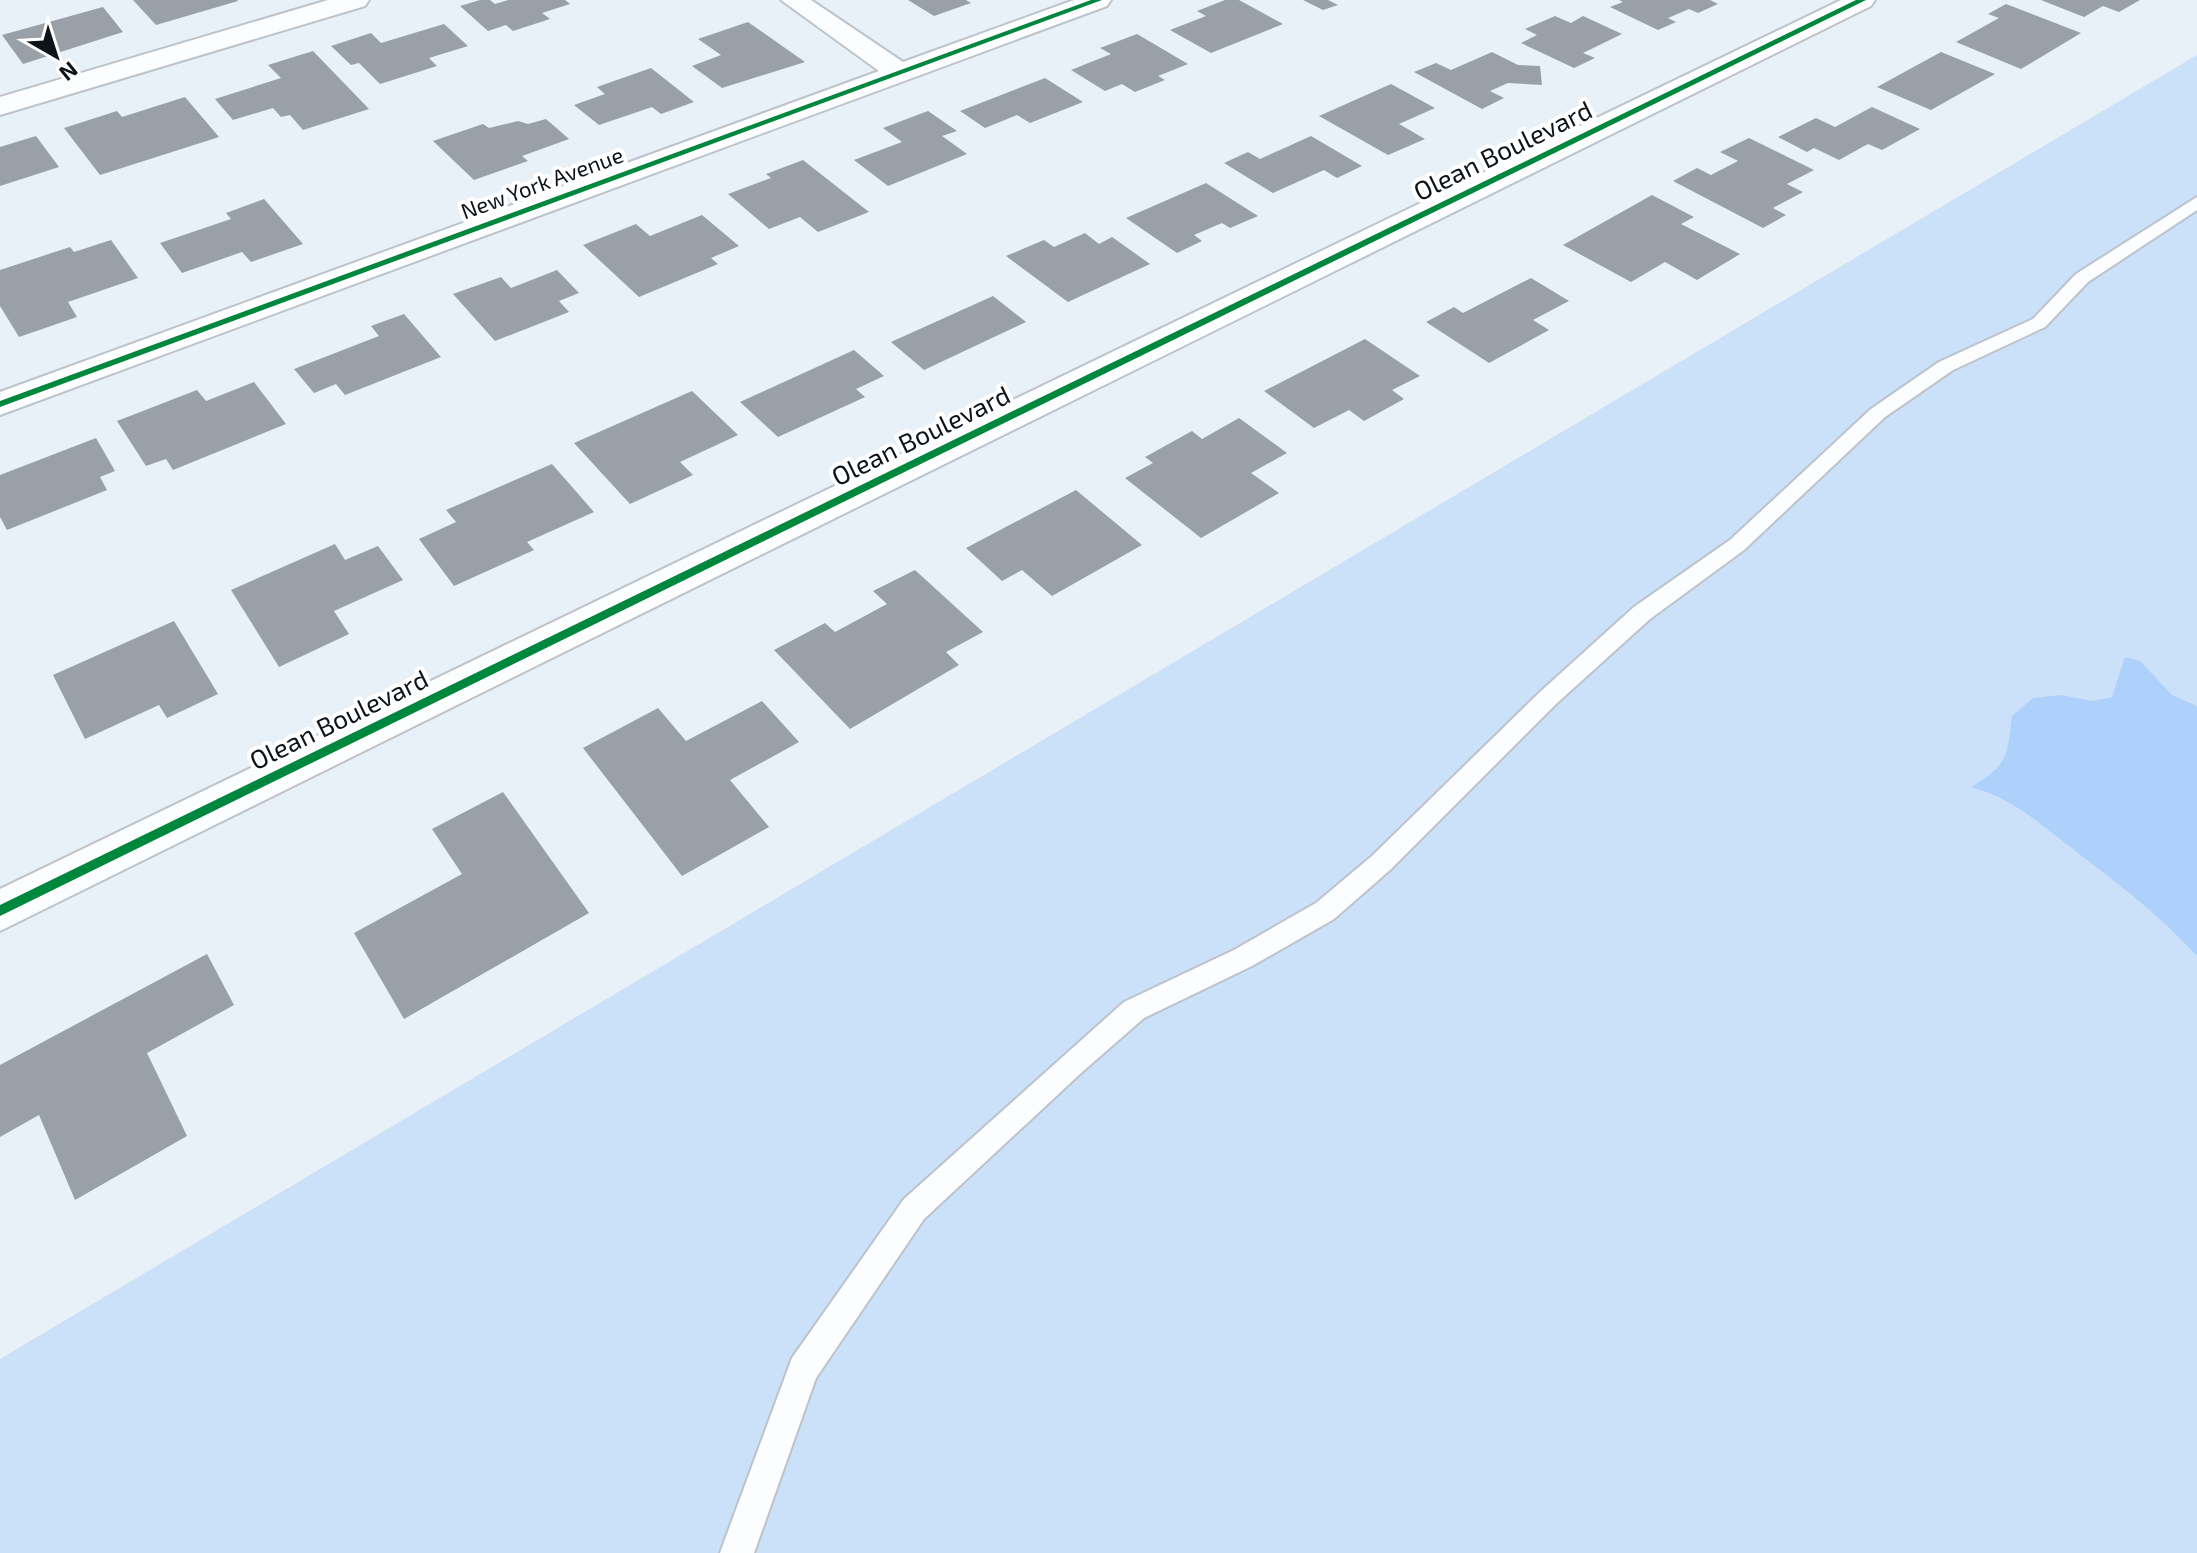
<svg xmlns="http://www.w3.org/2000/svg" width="2197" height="1553" font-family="'Exo 2',sans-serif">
<rect width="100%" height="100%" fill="#e8f0f8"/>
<polygon fill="#cbe0f9" points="2197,55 2197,1553 0,1553 0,1359"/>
<path fill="#aed1fb" d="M 2125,657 L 2140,661 L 2172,695 L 2197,706 L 2197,956 C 2157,912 2112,879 2065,843 C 2034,819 2009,797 1971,787 C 2008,765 2007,757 2012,716 L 2033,698 L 2061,695 L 2093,701 L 2112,697 Z"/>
<g fill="#9aa0a7">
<polygon points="133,0 237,0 238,1 156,25"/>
<polygon points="480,0 490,0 495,4 508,0 565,0 570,4 542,13 550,19 513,31 506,25 488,31 460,6"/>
<polygon points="908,0 966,0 971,3 934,16"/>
<polygon points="1225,0 1239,0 1283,24 1211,53 1170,30 1206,16 1197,11"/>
<polygon points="1303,0 1328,0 1338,5 1323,10"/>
<polygon points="1619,0 1710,0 1718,4 1698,13 1689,9 1668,18 1676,22 1658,30 1610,7 1623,2"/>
<polygon points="2041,0 2140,0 2119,12 2103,6 2084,17"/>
<polygon points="2006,4 2081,33 2021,69 1956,42 1999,18 1988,14"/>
<polygon points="103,7 123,32 23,64 2,35"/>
<polygon points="1555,16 1571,23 1583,16 1622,34 1583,53 1595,58 1574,68 1521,43 1537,35 1525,29"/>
<polygon points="748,22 805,62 722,88 692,66 721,55 698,39"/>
<polygon points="444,24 468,46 429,58 437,66 380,84 359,63 351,65 331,46 371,33 381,43"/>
<polygon points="1137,34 1188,64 1158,76 1165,80 1135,92 1122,84 1105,91 1071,70 1111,54 1100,48"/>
<polygon points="313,51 369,109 303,130 290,115 281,117 273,108 233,120 215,99 281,78 268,65"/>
<polygon points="1492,52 1518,65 1540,66 1542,85 1508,83 1490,91 1504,98 1482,109 1414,72 1436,63 1451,70"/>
<polygon points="1941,52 1995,74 1931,110 1877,87"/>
<polygon points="651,68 694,102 661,114 652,107 599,125 574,105 605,94 597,87"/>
<polygon points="1045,78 1083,102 1030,123 1017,115 985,128 960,111"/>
<polygon points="1391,84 1435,108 1399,124 1425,139 1388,155 1319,116"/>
<polygon points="185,97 219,137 100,175 64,128 117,111 122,117"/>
<polygon points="1872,107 1920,129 1882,150 1868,144 1839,160 1814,148 1807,152 1778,137 1816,118 1835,127"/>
<polygon points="928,111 957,131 942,136 967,154 888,186 854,160 902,142 883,128"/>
<polygon points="546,119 569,139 522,156 528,161 474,180 433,141 483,124 489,128 518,121 528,124"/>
<polygon points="36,136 59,167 0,186 0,147"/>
<polygon points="1311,136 1362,166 1337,178 1324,170 1273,193 1224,163 1248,152 1260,159"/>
<polygon points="1749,138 1814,170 1787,184 1803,192 1773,208 1786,215 1763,228 1673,181 1697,168 1711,175 1738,161 1720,152"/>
<polygon points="803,160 869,212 818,232 800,217 769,229 728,194 771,178 766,174"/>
<polygon points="1206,183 1258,216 1230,228 1222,223 1194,235 1202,241 1177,253 1126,218"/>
<polygon points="1652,195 1694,217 1681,224 1740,254 1697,280 1665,262 1631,282 1563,245"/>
<polygon points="264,199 303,244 251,262 242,252 182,273 160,243 231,219 226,213"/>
<polygon points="702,215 739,246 711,258 718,264 639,297 583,245 636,224 650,236"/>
<polygon points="1085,233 1099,244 1112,237 1150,264 1068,302 1006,256 1044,240 1054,247"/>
<polygon points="111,240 138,278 68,302 77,317 19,337 0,306 0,270 70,247 74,252"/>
<polygon points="557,270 579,293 559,301 569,312 495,341 453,294 501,277 511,288"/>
<polygon points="1531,278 1569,301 1533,320 1549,330 1489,363 1426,322 1454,307 1463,313"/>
<polygon points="993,296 1026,322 924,370 891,342"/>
<polygon points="404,314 441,357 345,395 336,384 314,393 294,369 379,336 371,326"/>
<polygon points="1365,339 1420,376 1392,390 1404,399 1364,421 1349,410 1314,428 1264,391"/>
<polygon points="854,350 884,376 856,389 865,397 778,437 740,402"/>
<polygon points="254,382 286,424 173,470 166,459 146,466 117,421 197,390 206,401"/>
<polygon points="692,391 738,435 680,462 693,475 630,504 574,443"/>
<polygon points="1239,418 1287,453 1251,473 1279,493 1201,538 1125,478 1153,463 1145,457 1192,431 1202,439"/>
<polygon points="96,438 115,471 100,477 107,490 7,530 0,517 0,475"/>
<polygon points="552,464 594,512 527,542 534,550 454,586 419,539 456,522 446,510"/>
<polygon points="1076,490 1142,545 1052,596 1022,570 1002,581 966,548"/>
<polygon points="335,544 345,560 378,546 403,580 334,611 349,634 279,667 231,590"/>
<polygon points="915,570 983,632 946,652 959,665 850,729 774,650 825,623 835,632 887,604 873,591"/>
<polygon points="174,621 218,694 167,718 159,705 85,739 53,675"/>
<polygon points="762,701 799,742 730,780 769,827 682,876 583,748 658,708 686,741"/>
<polygon points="503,792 589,913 404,1019 354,933 462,874 432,829"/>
<polygon points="207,954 234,1005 147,1053 187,1136 75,1200 39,1115 0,1137 0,1065"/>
</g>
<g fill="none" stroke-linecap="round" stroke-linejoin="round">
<defs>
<polygon id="lane" points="2197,197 2197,210 2088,282 2045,327 1953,370 1885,417 1744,550 1650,619 1556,704 1390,870 1334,919 1252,966 1144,1018 1081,1073 924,1219 816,1378 754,1553 720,1553 792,1358 904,1199 1124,1002 1234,950 1316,903 1372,856 1540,692 1634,607 1730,540 1871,409 1939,362 2033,319 2076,274"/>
<g id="street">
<polygon points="328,0 369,0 365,6 0,115 0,97"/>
<polygon points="781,0 811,0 903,62 1074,0 1111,0 1107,6 0,415 0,392 879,71"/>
</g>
<polygon id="secondary" points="1841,0 1875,0 1871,6 0,931 0,889"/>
</defs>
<use href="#lane" stroke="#bdc3ca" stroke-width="4"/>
<use href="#street" stroke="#bdc3ca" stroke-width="4"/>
<use href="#secondary" stroke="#bdc3ca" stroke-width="4"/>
<use href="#lane" fill="#fcfdfe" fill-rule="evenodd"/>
<use href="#street" fill="#fcfdfe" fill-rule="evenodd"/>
<use href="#secondary" fill="#fcfdfe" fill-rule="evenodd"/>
<defs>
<g id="cycleway">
<polygon points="1091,0 1102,0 0,407 0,401"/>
<polygon points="1856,0 1866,0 0,916 0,905"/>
</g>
</defs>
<use href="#cycleway" stroke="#fff" stroke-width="5"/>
<use href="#cycleway" fill="#00873e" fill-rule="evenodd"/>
</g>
<g text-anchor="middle" stroke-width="8" stroke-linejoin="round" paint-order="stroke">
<g font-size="22" fill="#0e131a" stroke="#fff">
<text transform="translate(542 183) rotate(-20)" y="8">New York Avenue</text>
</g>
<g font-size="26" fill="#0e131a" stroke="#fff">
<text transform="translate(1503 151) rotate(-26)" y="9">Olean Boulevard</text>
<text transform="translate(921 436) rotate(-26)" y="9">Olean Boulevard</text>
<text transform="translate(339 720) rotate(-26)" y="9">Olean Boulevard</text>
</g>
</g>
<g transform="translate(56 56) rotate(141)" stroke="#ffffff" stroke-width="6" paint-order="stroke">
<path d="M0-6L14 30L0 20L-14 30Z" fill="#0e131a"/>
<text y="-12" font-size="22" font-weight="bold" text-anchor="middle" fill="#0e131a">N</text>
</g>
</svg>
